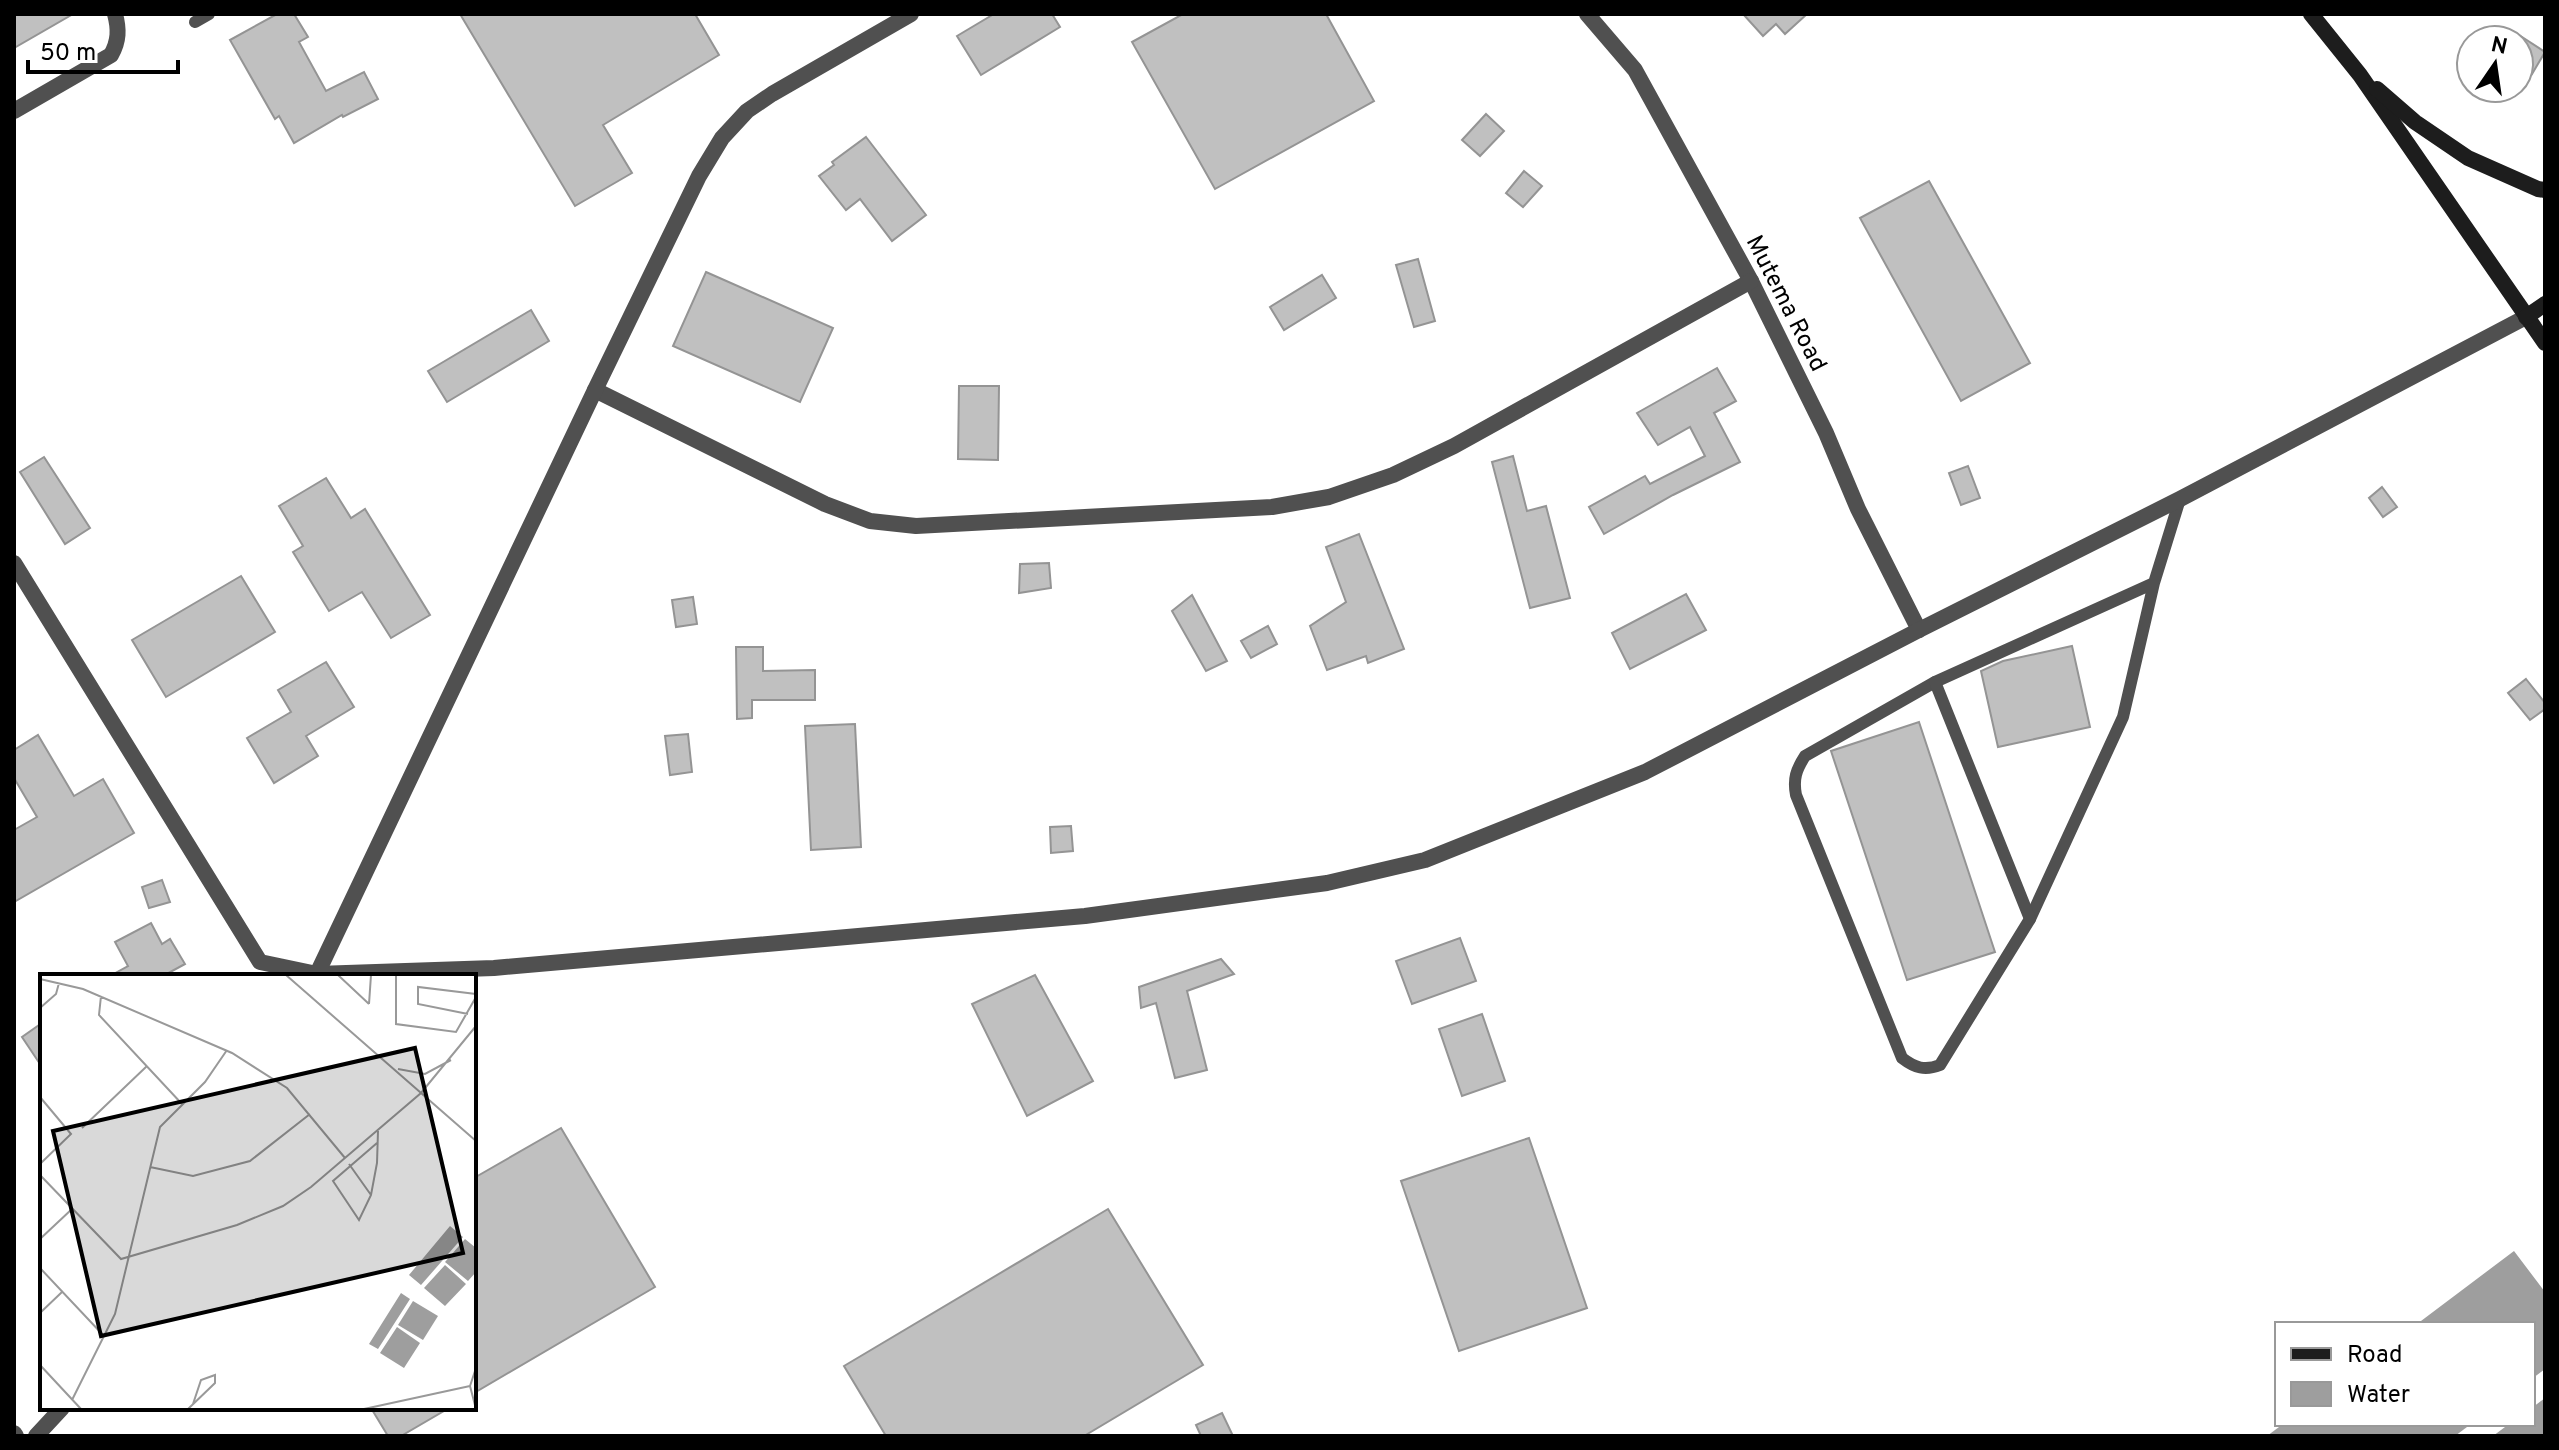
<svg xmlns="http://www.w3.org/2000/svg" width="2559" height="1450" font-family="Overpass,sans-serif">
<rect width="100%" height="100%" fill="#fff"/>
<g fill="#9e9e9e">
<polygon points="2514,1251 2545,1292 2545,1369 2533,1378 2533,1324 2417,1324"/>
<polygon points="2545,1398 2545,1436 2493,1436 2509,1424 2533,1424 2533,1407"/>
<polygon points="2283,1424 2471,1424 2455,1436 2267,1436"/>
</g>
<g fill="#c0c0c0" stroke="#949494" stroke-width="2">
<polygon points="14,14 73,14 14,48"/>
<polygon points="277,14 294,14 308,37 299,42 326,91 364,72 378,99 343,117 342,115 294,143 279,116 275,119 230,40"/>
<polygon points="460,14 695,14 719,55 603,125 632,173 575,206"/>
<polygon points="994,14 1052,14 1060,27 981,75 957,36"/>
<polygon points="1183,14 1326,14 1374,101 1215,189 1132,42"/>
<polygon points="1743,14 1807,14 1785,34 1776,24 1763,36"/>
<polygon points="2519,35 2545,52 2532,74 2519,65"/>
<polygon points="1486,114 1504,131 1480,156 1462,140"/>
<polygon points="866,137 926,215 892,241 860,199 846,210 819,176 834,165 832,162"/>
<polygon points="1524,171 1542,186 1523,207 1506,193"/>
<polygon points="1929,181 2030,363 1961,401 1860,218"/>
<polygon points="1418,259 1435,321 1414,327 1396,265"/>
<polygon points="706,272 833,328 800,402 673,346"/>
<polygon points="1322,275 1336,298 1284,330 1270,307"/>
<polygon points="531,310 549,341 447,402 428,371"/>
<polygon points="1717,368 1736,401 1714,413 1740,462 1673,495 1604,534 1589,507 1645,476 1650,484 1705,456 1690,427 1658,445 1637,413"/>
<polygon points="959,386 999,386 998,460 958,459"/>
<polygon points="1513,456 1527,511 1546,506 1570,598 1530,608 1492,462"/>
<polygon points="44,457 90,528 65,544 20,472"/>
<polygon points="1968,466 1980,498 1961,505 1949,473"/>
<polygon points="326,478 351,518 365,509 430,615 391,638 362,592 329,611 293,552 303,546 279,506"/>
<polygon points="2382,487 2397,507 2383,517 2369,498"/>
<polygon points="1359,534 1404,649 1368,663 1366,656 1327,670 1310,626 1346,602 1326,547"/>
<polygon points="1049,563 1051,588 1019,593 1020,564"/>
<polygon points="241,576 275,632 166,697 132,640"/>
<polygon points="1686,594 1706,630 1630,669 1612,633"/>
<polygon points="1192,595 1227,661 1206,671 1172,611"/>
<polygon points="693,597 697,624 676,627 672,600"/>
<polygon points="1268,626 1277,644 1251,658 1241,641"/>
<polygon points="2072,646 2090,727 1998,747 1981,671 2003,661"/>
<polygon points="736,647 763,647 763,671 815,670 815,700 752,700 752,718 737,719"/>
<polygon points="326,662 354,707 306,736 318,756 274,783 247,738 291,712 278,690"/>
<polygon points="2526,679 2545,703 2545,709 2530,720 2508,693"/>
<polygon points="1919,722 1995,952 1907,980 1831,751"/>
<polygon points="855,724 861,847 811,850 805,726"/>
<polygon points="688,734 692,772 670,775 665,736"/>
<polygon points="38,735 74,796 103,779 134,833 14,902 14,830 37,817 14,778 14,750"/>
<polygon points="1071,826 1073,851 1051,853 1050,827"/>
<polygon points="162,880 170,902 149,908 142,887"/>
<polygon points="151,923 162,944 170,939 185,964 163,976 110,976 128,966 115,942"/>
<polygon points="1460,938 1476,981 1412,1004 1396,961"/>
<polygon points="1221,959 1234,974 1187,991 1207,1070 1175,1078 1156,1003 1141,1008 1139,987"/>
<polygon points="1035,975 1093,1081 1027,1116 972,1004"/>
<polygon points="1482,1014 1505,1081 1462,1096 1439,1029"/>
<polygon points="42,1023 42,1067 22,1037"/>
<polygon points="561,1128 655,1287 474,1393 474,1178"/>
<polygon points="1529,1138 1587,1308 1459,1351 1401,1181"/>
<polygon points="1108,1209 1203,1365 1084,1436 886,1436 844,1366"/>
<polygon points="371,1408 449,1408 401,1436 388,1436"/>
<polygon points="1222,1413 1233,1436 1201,1436 1196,1425"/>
</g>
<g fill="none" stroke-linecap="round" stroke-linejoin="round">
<g stroke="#505050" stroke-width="12">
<polyline points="195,22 209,14"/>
<path d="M 2154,583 L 1935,682 L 1805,756 C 1796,770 1793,779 1796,795 L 1902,1058 C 1915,1068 1925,1071 1940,1065 L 2030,919 L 2123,717 L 2154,583 L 2180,499"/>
<polyline points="1935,682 2030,919"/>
</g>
<g stroke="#505050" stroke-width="16">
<polyline points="1587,14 1635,70 1751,281 1826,433 1858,509 1919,630"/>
<path d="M 14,111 L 111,55 C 119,41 119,29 115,14"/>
<polyline points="595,390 825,504 870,521 916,526 1272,507 1329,497 1393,475 1454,446 1751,281"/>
<polyline points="14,563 260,962 317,974 494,968 1085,916 1327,883 1425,860 1645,772 1919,630 2180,499 2526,317"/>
<polyline points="316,976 595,390 699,176 722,138 747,111 772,94 911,14"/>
<polyline points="14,1433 16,1436"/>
<polyline points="36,1436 62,1408"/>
</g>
<g stroke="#1d1d1d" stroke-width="16">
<polyline points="2311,14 2360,75 2545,343"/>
<polyline points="2377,89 2415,122 2468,158 2538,189 2545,190"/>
<polyline points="2526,317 2545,304"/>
</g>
</g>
<g text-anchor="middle" stroke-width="8" stroke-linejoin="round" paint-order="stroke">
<g font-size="24" fill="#000" stroke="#fff">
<text transform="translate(1787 303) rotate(63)" y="8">Mutema Road</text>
</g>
</g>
<g transform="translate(40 974)">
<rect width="436" height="436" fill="#fff"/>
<path d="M 410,252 L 423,263 L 381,311 L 369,301 ZM 425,265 L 436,274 L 436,298 L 428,307 L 405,288 ZM 405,291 L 426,310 L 405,332 L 384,314 ZM 361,319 L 370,325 L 338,375 L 329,370 ZM 373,327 L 398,342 L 383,366 L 358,351 ZM 357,353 L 380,369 L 364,394 L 340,379 Z" fill="#9e9e9e"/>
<path fill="none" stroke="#999" stroke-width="2" d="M 246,1 L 436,167M 298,1 L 329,30M 356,1 L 356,50 L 416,58 L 436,23M 0,5 L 43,15 L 192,79 L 247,114 L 305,184M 61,22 L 59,41 L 142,130M 329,30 L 331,1M 0,34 L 16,20 L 19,9M 428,40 L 378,30 L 378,13 L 436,20M 358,95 L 385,100 L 411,86M 0,123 L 31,160 L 0,190M 42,154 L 107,92M 337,169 L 293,207 L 319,246 L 331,221 L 337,189 L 338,157M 309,190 L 331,221M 110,193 L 153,202 L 210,187 L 270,140M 0,201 L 81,285 L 197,251 L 243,232 L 271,213 L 381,119 L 436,52M 0,265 L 32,235M 0,294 L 64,362M 0,339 L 22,318M 0,391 L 41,435M 32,426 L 75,340 L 120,153 L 165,108 L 187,76M 148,435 L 175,409 L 175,401 L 161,406 L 153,430M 324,435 L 430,412M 436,435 L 430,412 L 436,394"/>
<path fill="#000" fill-opacity="0.15" stroke="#000" stroke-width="4" d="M 375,74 L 423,279 L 61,362 L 13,157 Z"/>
<rect width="436" height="436" fill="none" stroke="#000" stroke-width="4"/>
</g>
<rect width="2559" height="1450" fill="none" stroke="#000000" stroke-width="32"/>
<rect x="2275" y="1322" width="260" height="104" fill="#ffffff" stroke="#999999" stroke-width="2"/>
<rect x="2291" y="1348" width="40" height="12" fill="#1d1d1d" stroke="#999999" stroke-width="2"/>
<text x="2347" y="1362" font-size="24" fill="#000000">Road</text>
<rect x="2291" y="1382" width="40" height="24" fill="#9e9e9e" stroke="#999999" stroke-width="2"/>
<text x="2347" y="1402" font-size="24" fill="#000000">Water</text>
<g transform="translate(2495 64) rotate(13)"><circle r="38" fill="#ffffff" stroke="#999999" stroke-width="2"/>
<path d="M0-6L14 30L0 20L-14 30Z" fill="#000000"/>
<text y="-12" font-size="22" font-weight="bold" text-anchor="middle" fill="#000000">N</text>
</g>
<path d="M28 60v12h150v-12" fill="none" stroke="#000000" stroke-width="4"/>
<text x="40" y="60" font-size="24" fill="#000000" stroke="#ffffff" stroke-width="6" paint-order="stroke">50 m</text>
</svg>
